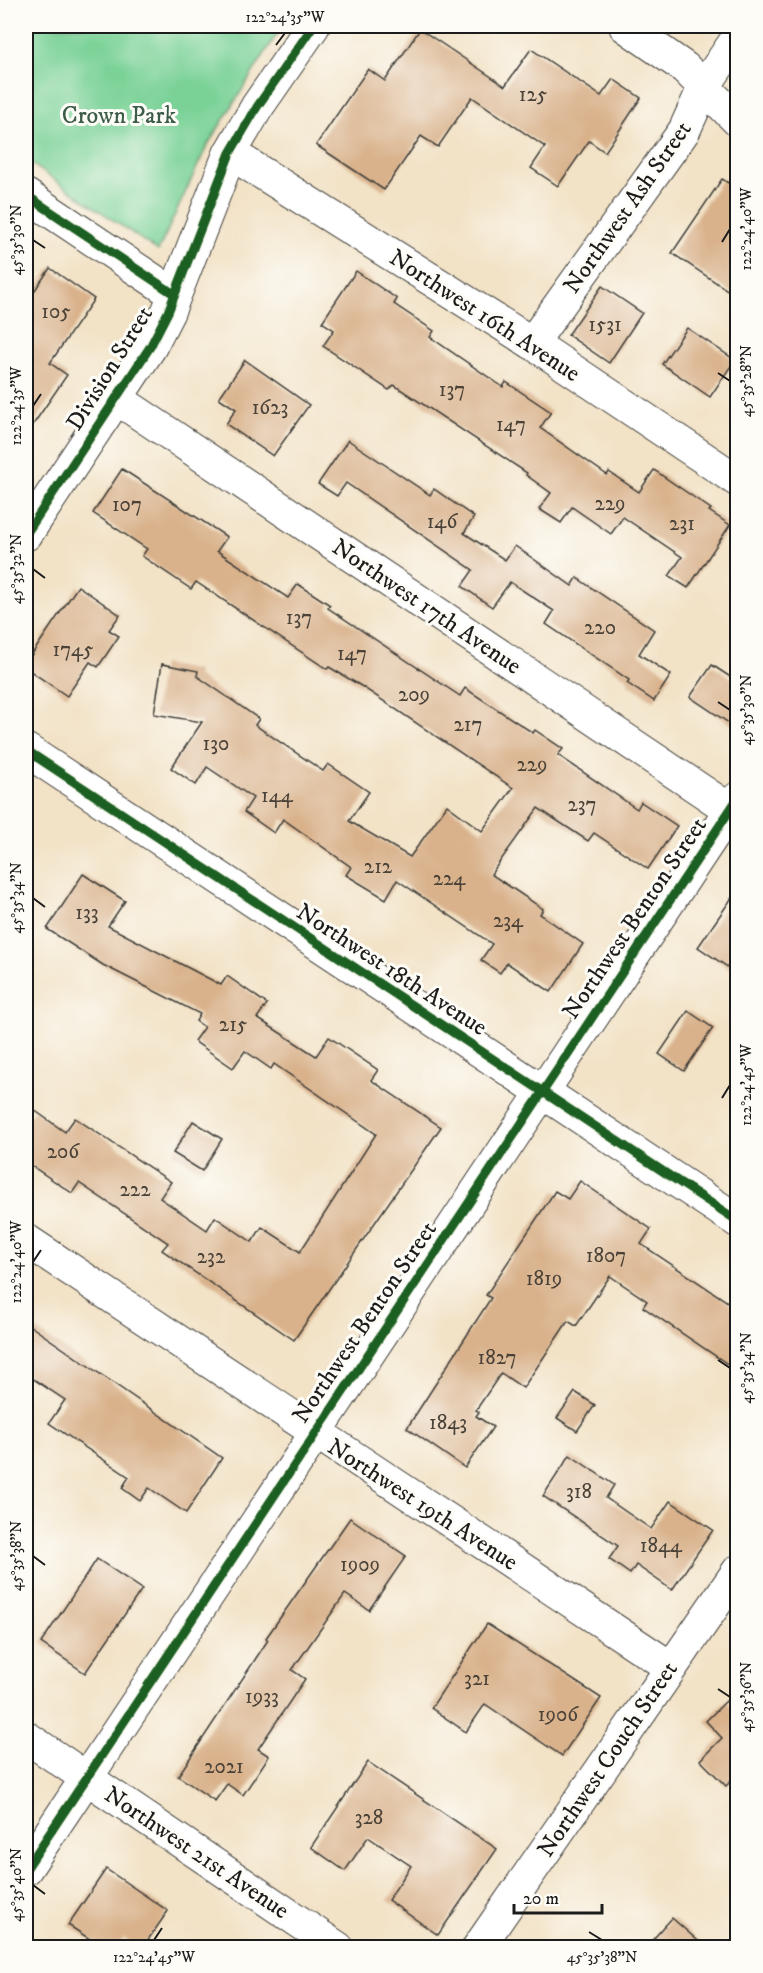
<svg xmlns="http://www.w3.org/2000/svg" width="763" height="1973" font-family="'IM FELL DW Pica',serif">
<rect width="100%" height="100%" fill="#fdfcf7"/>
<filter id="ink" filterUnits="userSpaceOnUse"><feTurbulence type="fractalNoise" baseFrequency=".0167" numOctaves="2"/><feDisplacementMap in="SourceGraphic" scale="12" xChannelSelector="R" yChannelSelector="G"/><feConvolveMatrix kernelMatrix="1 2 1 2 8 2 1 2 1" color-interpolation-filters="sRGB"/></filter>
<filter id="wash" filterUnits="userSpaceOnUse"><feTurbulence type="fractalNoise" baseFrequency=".008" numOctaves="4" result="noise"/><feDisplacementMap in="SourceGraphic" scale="24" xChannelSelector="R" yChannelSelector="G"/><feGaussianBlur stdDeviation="1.35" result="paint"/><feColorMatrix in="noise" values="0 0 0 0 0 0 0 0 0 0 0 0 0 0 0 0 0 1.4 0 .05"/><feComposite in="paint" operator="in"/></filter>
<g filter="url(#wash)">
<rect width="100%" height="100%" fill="#f2e2c6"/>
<polygon fill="#7ad297" stroke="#4b775a" stroke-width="1.5" points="26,26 282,26 207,146 158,251 26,160"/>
<g id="blocks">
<g fill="#d9b28c">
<polygon points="420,29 505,86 531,49 601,96 613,79 641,98 605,152 589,141 558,186 531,168 545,147 472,97 438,147 421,136 384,190 316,145 368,69 385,81"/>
<polygon points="722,179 738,189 738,297 672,253"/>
<polygon points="50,268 94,299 50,363 67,375 26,435 26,303"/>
<polygon points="356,271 397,299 394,304 434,331 430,337 503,387 506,382 551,412 540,428 607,475 609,472 639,492 654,470 711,509 709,511 730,525 688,588 669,576 682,557 623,517 611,534 572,507 561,523 539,509 551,493 526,475 527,473 394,385 389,390 323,346 334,330 322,322"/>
<polygon points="602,286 642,313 609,363 568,335"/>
<polygon points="687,328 735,360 710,397 662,364"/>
<polygon points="245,360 309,405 273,456 226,424 236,409 219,398"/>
<polygon points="348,440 430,495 434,489 474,517 464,533 505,560 515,546 572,586 577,578 654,630 639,654 671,675 654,701 627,683 629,680 546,624 554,611 510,582 492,607 462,586 473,570 346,483 337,496 318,484"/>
<polygon points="122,469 227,537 217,551 288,598 298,584 330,605 328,608 460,696 465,688 533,733 535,730 563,749 558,755 637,809 641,802 677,826 648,869 594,833 588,841 538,808 491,874 543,909 540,914 583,944 551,992 507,963 500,973 481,960 492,944 397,880 386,899 346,875 351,867 283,819 274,833 244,812 253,798 207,767 196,785 171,768 202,722 154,714 162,664 198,671 197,676 259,719 255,725 323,771 328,764 369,792 349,821 410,857 447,805 482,831 513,788 361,686 329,667 327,669 196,582 191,589 142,556 147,549 93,513"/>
<polygon points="78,586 120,615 109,630 119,636 98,667 90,662 67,696 26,668 26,663"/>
<polygon points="712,665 738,682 738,729 690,697"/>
<polygon points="83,874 125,901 108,926 221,985 227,976 267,1004 257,1018 316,1056 329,1037 378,1070 371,1080 441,1127 294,1340 162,1250 168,1243 79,1183 72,1193 26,1162 26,1123 34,1110 65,1132 75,1118 171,1182 160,1198 207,1230 215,1217 252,1242 262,1227 300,1252 376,1134 274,1064 271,1069 245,1051 233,1068 194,1041 204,1027 196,1021 200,1014 103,965 47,929"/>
<polygon points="738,889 738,974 698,947"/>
<polygon points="688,1011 713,1028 684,1071 659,1054"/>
<polygon points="193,1121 222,1139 202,1171 173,1153"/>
<polygon points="580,1181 651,1229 641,1244 738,1309 738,1371 643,1307 647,1301 610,1276 576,1326 568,1321 523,1388 501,1373 476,1410 479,1412 476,1416 493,1427 465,1468 407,1428 491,1298 486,1295 555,1191 568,1199"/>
<polygon points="26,1323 222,1458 186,1513 149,1488 140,1501 122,1488 129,1477 49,1423 65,1400 26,1374"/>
<polygon points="575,1392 595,1405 577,1431 557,1418"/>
<polygon points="570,1455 614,1485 606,1498 651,1529 670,1501 713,1530 672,1590 636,1565 630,1574 609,1559 618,1546 543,1496"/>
<polygon points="350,1518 406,1556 369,1610 345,1594 292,1670 305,1679 258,1749 269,1756 243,1795 227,1784 215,1801 178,1776 268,1640 266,1638"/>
<polygon points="97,1559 142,1589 85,1673 41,1643"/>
<polygon points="487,1624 601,1698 562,1756 485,1704 466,1732 431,1708"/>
<polygon points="726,1701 738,1713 738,1774 726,1786 700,1760 722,1738 706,1721"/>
<polygon points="368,1762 497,1849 438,1935 388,1900 411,1866 368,1837 345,1871 311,1847"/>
<polygon points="106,1869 168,1911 143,1947 138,1947 124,1938 117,1947 102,1947 68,1925"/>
<polygon points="672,1918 705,1947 646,1947"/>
</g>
</g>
</g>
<g filter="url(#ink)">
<use href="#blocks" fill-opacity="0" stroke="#3c3a36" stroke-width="1.5"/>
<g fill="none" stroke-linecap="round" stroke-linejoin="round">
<defs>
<g id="minor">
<polyline points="625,26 685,68 738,121"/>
<polyline points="230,153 532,343 738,481"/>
<polyline points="26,195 174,294"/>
<polyline points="532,343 684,131 704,87 738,37"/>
<polyline points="116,398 738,815"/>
<polyline points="26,1240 670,1667"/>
<polyline points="26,1737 338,1948"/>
<polyline points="26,1869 738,798"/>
<polyline points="478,1948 738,1571"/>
</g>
<g id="tertiary">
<polyline points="26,534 150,347 168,312 230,153 257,107 313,26"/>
<polyline points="26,750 738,1221"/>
</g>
</defs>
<use href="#minor" stroke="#3c3a36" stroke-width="34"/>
<use href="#tertiary" stroke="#3c3a36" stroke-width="35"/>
<use href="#minor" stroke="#fff" stroke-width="32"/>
<use href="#tertiary" stroke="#fff" stroke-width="33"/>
<defs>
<g id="cycleway">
<polyline points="26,195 174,294"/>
<polyline points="26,534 150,347 168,312 230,153 257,107 313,26"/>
<polyline points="26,750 738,1221"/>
<polyline points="26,1869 738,798"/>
</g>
</defs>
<use href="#cycleway" stroke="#fdfcf7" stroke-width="13"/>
<use href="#cycleway" stroke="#1b5e20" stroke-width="9"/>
</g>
</g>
<path fill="none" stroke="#1c1c1c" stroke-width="2" d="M 276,45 L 285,33M 33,240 L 45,248M 722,242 L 730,229M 718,373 L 730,381M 33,406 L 41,394M 33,569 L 45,578M 718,702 L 730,710M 33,898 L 45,907M 722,1098 L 730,1085M 33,1262 L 41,1250M 718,1360 L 730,1368M 33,1556 L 45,1565M 718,1689 L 730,1697M 33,1885 L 45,1894M 589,1932 L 602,1940M 154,1940 L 162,1928"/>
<g text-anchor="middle" stroke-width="6" stroke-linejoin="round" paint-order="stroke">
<g font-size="21" fill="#4b4238">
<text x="533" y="101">125</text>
<text x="56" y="318">105</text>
<text x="605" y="331">1531</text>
<text x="452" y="396">137</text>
<text x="270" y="414">1623</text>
<text x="511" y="431">147</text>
<text x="610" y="510">229</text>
<text x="127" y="511">107</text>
<text x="442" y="528">146</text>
<text x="682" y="530">231</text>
<text x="299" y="624">137</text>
<text x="600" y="634">220</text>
<text x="73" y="656">1745</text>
<text x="352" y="660">147</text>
<text x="414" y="701">209</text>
<text x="468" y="731">217</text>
<text x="216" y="750">130</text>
<text x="532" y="771">229</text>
<text x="277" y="802">144</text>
<text x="582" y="811">237</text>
<text x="378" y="873">212</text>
<text x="449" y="885">224</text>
<text x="87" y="919">133</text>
<text x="508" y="927">234</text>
<text x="233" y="1031">215</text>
<text x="63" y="1158">206</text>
<text x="135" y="1196">222</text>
<text x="606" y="1262">1807</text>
<text x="211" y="1263">232</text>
<text x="544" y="1285">1819</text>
<text x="497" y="1364">1827</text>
<text x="448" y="1429">1843</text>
<text x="579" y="1498">318</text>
<text x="661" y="1552">1844</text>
<text x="360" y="1571">1909</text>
<text x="477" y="1685">321</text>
<text x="262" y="1703">1933</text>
<text x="558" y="1721">1906</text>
<text x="224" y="1773">2021</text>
<text x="369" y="1824">328</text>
</g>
<g font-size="24" fill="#3d5c47" stroke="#fdfcf7">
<text x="119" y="123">Crown Park</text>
</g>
<g font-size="24" fill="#1c1c1c" stroke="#fdfcf7">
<text transform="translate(627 207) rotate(-55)" y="8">Northwest Ash Street</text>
<text transform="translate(485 315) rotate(33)" y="8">Northwest 16th Avenue</text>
<text transform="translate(109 368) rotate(-58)" y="8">Division Street</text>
<text transform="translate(427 606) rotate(34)" y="8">Northwest 17th Avenue</text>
<text transform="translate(634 918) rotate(-56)" y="8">Northwest Benton Street</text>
<text transform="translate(392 969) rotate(33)" y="8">Northwest 18th Avenue</text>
<text transform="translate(364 1322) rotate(-56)" y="8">Northwest Benton Street</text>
<text transform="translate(423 1504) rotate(33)" y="8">Northwest 19th Avenue</text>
<text transform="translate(607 1759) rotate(-56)" y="8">Northwest Couch Street</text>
<text transform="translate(197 1852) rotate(34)" y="8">Northwest 21st Avenue</text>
</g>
</g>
<rect width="763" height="1973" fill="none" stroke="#fdfcf7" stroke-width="66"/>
<path d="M514 1904v9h88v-9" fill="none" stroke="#1c1c1c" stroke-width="3"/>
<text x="523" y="1904" font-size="18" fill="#1c1c1c" stroke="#fdfcf7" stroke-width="4.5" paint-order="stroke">20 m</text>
<rect x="33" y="33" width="697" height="1907" fill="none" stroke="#1c1c1c" stroke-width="2"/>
<g font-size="15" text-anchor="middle" fill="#1c1c1c">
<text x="285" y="22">122°24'35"W</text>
<text transform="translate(746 229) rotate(-90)" y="5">122°24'40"W</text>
<text transform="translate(16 240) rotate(-90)" y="5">45°35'30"N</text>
<text transform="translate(746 381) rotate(-90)" y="5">45°35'28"N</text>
<text transform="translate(16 406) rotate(-90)" y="5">122°24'35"W</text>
<text transform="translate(16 569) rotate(-90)" y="5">45°35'32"N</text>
<text transform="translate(746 710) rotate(-90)" y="5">45°35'30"N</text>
<text transform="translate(16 898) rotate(-90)" y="5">45°35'34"N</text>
<text transform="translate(746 1085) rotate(-90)" y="5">122°24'45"W</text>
<text transform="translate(16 1262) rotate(-90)" y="5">122°24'40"W</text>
<text transform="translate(746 1368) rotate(-90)" y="5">45°35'34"N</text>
<text transform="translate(16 1556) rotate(-90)" y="5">45°35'38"N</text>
<text transform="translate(746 1697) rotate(-90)" y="5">45°35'36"N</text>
<text transform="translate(16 1885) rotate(-90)" y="5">45°35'40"N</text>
<text x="154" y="1962">122°24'45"W</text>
<text x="602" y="1962">45°35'38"N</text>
</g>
</svg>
